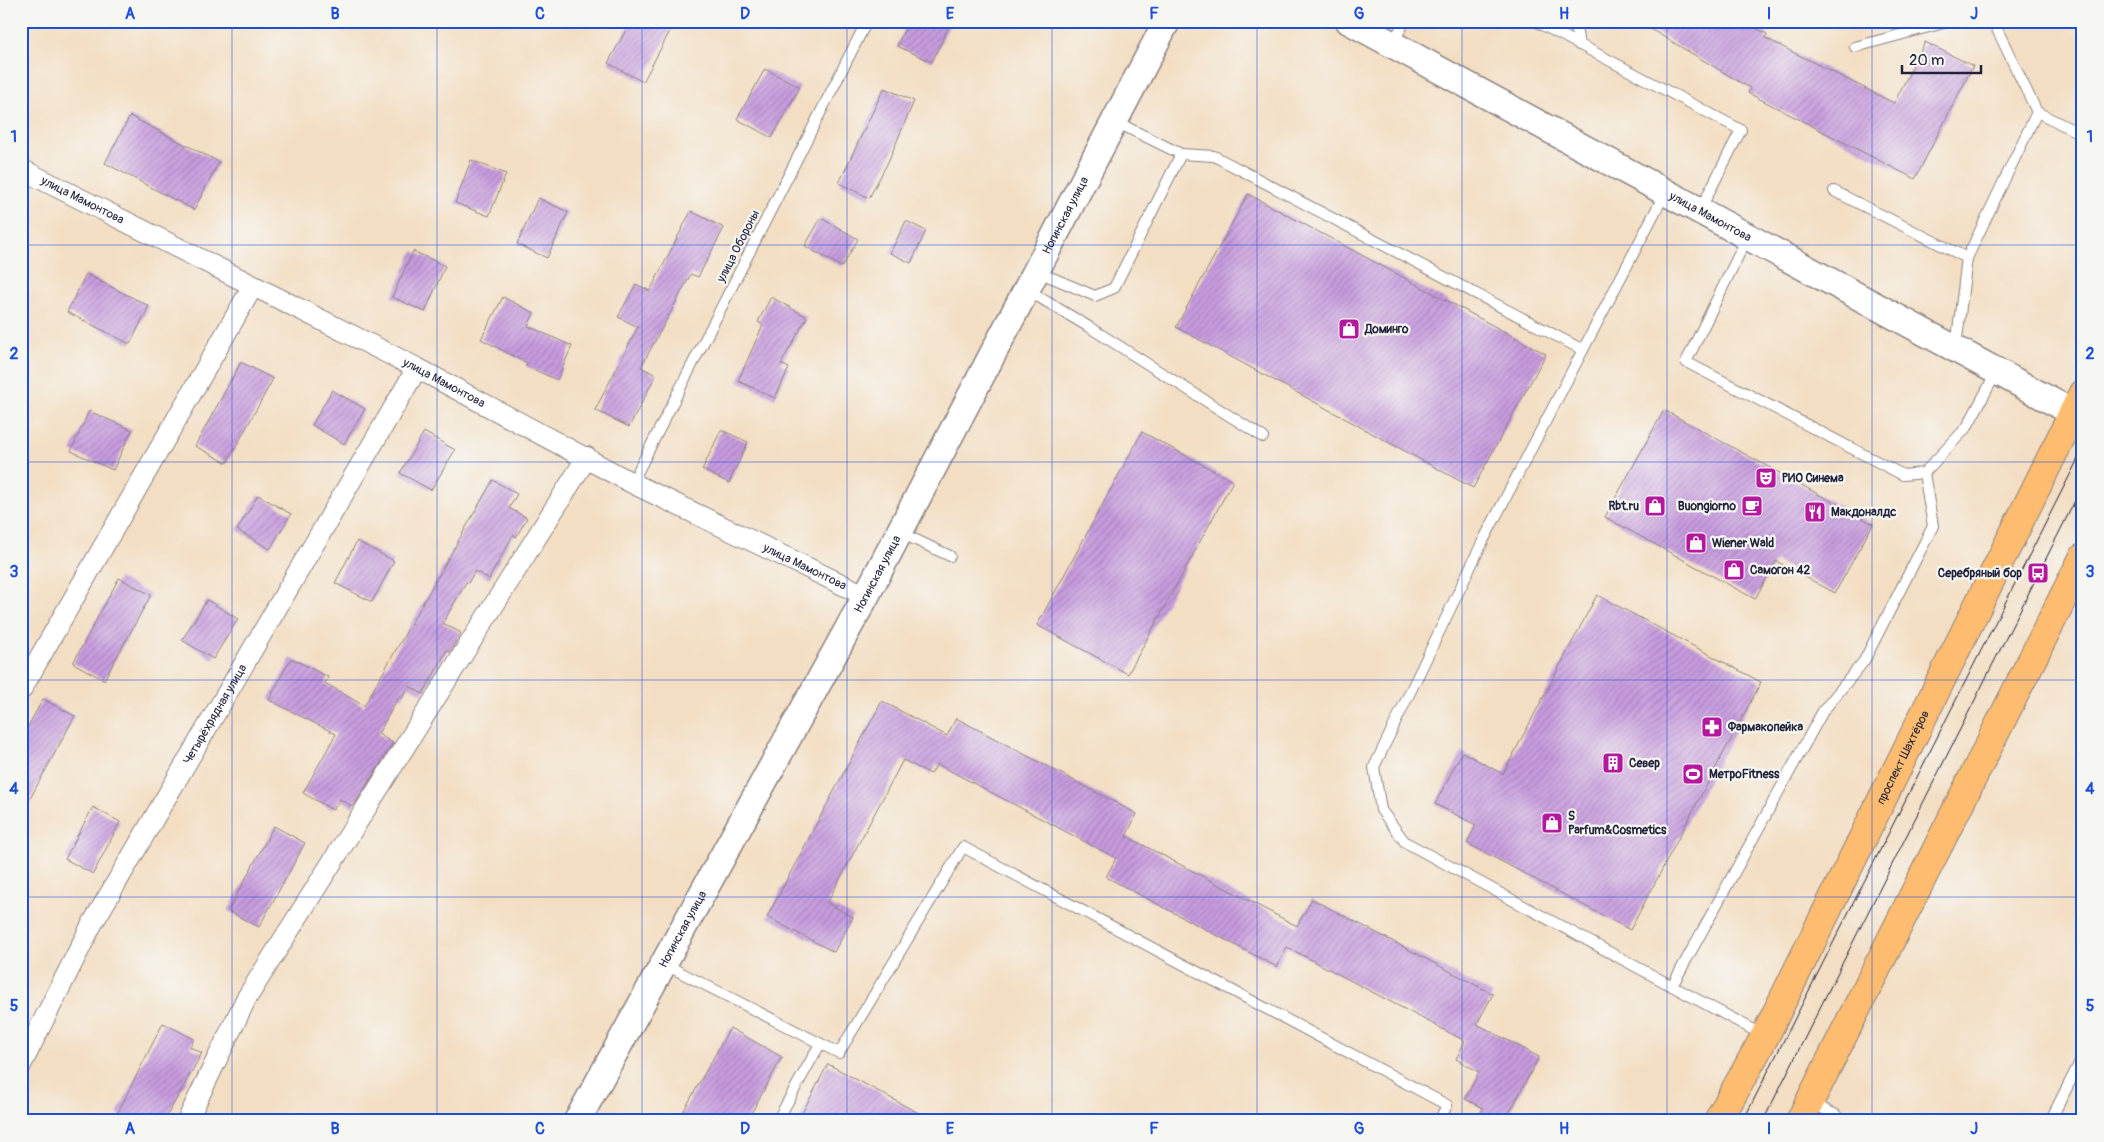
<svg xmlns="http://www.w3.org/2000/svg" width="2104" height="1142" font-family="Pangolin,sans-serif">
<style>
.building{fill:url(#building-hatch)}
.lines{fill:none;stroke-linecap:round;stroke-linejoin:round}
.service-casing{stroke:#8a807f;stroke-width:12}
.minor-casing{stroke:#8a807f;stroke-width:22}
.tertiary-casing{stroke:#8a807f;stroke-width:29}
.primary-casing{stroke:#8a807f;stroke-width:30}
.service{stroke:#fff;stroke-width:10}
.minor{stroke:#fff;stroke-width:20}
.tertiary{stroke:#fff;stroke-width:26}
.primary{stroke:#fdbc70;stroke-width:28}
.tram{stroke:#22223b;stroke-width:1}
.grid{fill:none;stroke:#1d4ed8;stroke-width:1;stroke-opacity:0.55}
.labels{text-anchor:middle;stroke-width:4.5;stroke-linejoin:round;paint-order:stroke}
.street-label{font-size:12px;fill:#22223b;stroke:#f6f6f2}
.poi-label{font-size:12px;font-weight:bold;fill:#22223b;stroke:#f6f6f2;text-anchor:start}
.neatline{fill:none;stroke:#1d4ed8;stroke-width:2}
.grid-label{font-size:16px;text-anchor:middle;font-weight:bold;fill:#1d4ed8}
</style>
<defs>
<pattern id="building-hatch" width="6" height="6" patternUnits="userSpaceOnUse" patternTransform="scale(1.25)"><rect width="6" height="6" fill="#c89cdf"/><path d="M-1 1l2-2M0 6l6-6M5 7l2-2" fill="none" stroke="#a27fb6"/></pattern>
</defs>
<rect width="100%" height="100%" fill="#f6f6f2"/>
<filter id="ink" filterUnits="userSpaceOnUse"><feTurbulence type="fractalNoise" baseFrequency=".02" numOctaves="2"/><feDisplacementMap in="SourceGraphic" scale="10" xChannelSelector="R" yChannelSelector="G"/><feConvolveMatrix kernelMatrix="1 2 1 2 8 2 1 2 1" color-interpolation-filters="sRGB"/></filter>
<filter id="wash" filterUnits="userSpaceOnUse"><feTurbulence type="fractalNoise" baseFrequency=".0096" numOctaves="4" result="noise"/><feDisplacementMap in="SourceGraphic" scale="20" xChannelSelector="R" yChannelSelector="G"/><feGaussianBlur stdDeviation="1.12" result="paint"/><feColorMatrix in="noise" values="0 0 0 0 0 0 0 0 0 0 0 0 0 0 0 0 0 1.4 0 .05"/><feComposite in="paint" operator="in"/></filter>
<g filter="url(#wash)">
<rect width="100%" height="100%" fill="#f3dec3"/>
<g id="blocks">
<g class="building">
<polygon points="631,21 652,21 670,31 643,82 608,63"/>
<polygon points="908,21 951,21 932,62 897,46"/>
<polygon points="1637,21 1743,21 1767,34 1765,38 1894,103 1925,42 1973,66 1915,179 1748,93 1750,88"/>
<polygon points="765,69 800,87 772,138 737,119"/>
<polygon points="884,88 914,101 888,162 869,198 839,183"/>
<polygon points="130,116 219,162 194,210 105,163"/>
<polygon points="471,160 506,174 489,216 455,203"/>
<polygon points="1248,194 1546,354 1473,488 1176,327"/>
<polygon points="538,198 568,212 547,258 517,244"/>
<polygon points="691,211 724,228 698,277 691,274 641,367 656,375 629,427 595,410 638,327 618,317 636,284 650,291"/>
<polygon points="821,218 858,239 842,267 805,246"/>
<polygon points="906,221 926,231 911,263 890,253"/>
<polygon points="413,251 445,266 425,312 392,297"/>
<polygon points="86,274 149,306 130,344 67,312"/>
<polygon points="503,297 534,313 528,326 572,346 557,380 526,366 527,363 481,339"/>
<polygon points="771,297 807,317 781,364 789,368 775,398 738,381 763,325 758,322"/>
<polygon points="241,362 273,379 227,463 195,446"/>
<polygon points="332,390 365,409 344,444 312,425"/>
<polygon points="1664,410 1873,524 1835,593 1776,561 1755,599 1605,517"/>
<polygon points="89,411 132,430 113,470 71,451"/>
<polygon points="721,430 748,442 729,483 702,470"/>
<polygon points="424,432 455,450 431,490 400,473"/>
<polygon points="1142,432 1233,481 1128,674 1037,625"/>
<polygon points="493,480 517,494 509,508 527,518 516,537 513,535 489,579 475,571 468,583 466,582 443,623 461,633 450,652 447,650 423,694 409,686 402,698 399,696 378,734 393,743 353,807 340,799 333,810 303,793 336,734 269,700 291,658 328,677 325,683 364,706"/>
<polygon points="258,495 291,514 270,549 237,530"/>
<polygon points="357,541 394,561 372,602 335,583"/>
<polygon points="119,578 151,595 104,680 73,663"/>
<polygon points="1597,595 1761,682 1630,930 1467,843 1476,825 1435,804 1462,752 1503,774"/>
<polygon points="207,600 238,619 213,659 182,640"/>
<polygon points="43,699 75,716 21,815 21,739"/>
<polygon points="882,701 947,736 956,718 1137,814 1126,836 1297,926 1312,899 1493,994 1477,1024 1539,1057 1505,1121 1476,1121 1483,1108 1465,1099 1479,1072 1456,1059 1465,1041 1287,947 1277,967 1106,877 1116,858 937,764 931,774 903,760 827,903 853,917 834,952 767,917"/>
<polygon points="93,807 120,822 93,874 65,859"/>
<polygon points="274,826 305,843 259,927 228,911"/>
<polygon points="163,1023 194,1039 190,1047 202,1053 164,1121 130,1121 117,1114"/>
<polygon points="730,1028 782,1057 747,1121 678,1121"/>
<polygon points="828,1064 933,1121 798,1121"/>
</g>
</g>
</g>
<g filter="url(#ink)">
<use href="#blocks" fill-opacity="0" stroke="#8a807f" stroke-width="1"/>
<g class="lines">
<g class="service-casing">
<g id="service">
<polyline points="1535,21 1741,130 1700,210"/>
<polyline points="1575,21 1579,45"/>
<polyline points="1993,21 2037,112 2083,135"/>
<polyline points="1392,44 1405,21"/>
<polyline points="1855,47 1951,21"/>
<polyline points="1116,122 1181,154 1214,156 1583,350"/>
<polyline points="1834,191 1967,258"/>
<polyline points="1665,193 1482,543 1374,767 1381,810 1405,842 1672,986"/>
<polyline points="1747,238 1686,362 1903,475 1924,473 1967,427 1996,373"/>
<polyline points="1036,271 1095,296 1114,288 1181,154"/>
<polyline points="1027,290 1089,327 1263,437"/>
<polyline points="1956,347 1967,258 2037,112"/>
<polyline points="632,483 867,21"/>
<polyline points="901,533 950,556"/>
<polyline points="664,964 839,1053 963,847 1447,1105 1439,1121"/>
<polyline points="1765,1036 1672,986 1823,711 1864,661 1933,526 1924,473"/>
<polyline points="1811,1103 1836,1115 1839,1121"/>
<polyline points="777,1121 820,1044"/>
<polyline points="2050,1121 2083,1056"/>
</g>
</g>
<g class="minor-casing">
<g id="minor">
<path id="s1" d="M21 169 417 368 632 483 866 596"/>
<polyline points="21,690 253,286"/>
<path id="s2" d="M21 1065 91 926 417 368"/>
<polyline points="187,1121 246,999 587,457"/>
</g>
</g>
<g class="tertiary-casing">
<g id="tertiary">
<path id="s3" d="M1349 21 2083 418"/>
<path id="s4" d="M577 1121 866 596 1167 21"/>
</g>
</g>
<g class="primary-casing">
<g id="primary">
<path id="s5" d="M1718 1121 1765 1036 2083 393"/>
<polyline points="1800,1121 2083,558"/>
</g>
</g>
<use href="#service" class="service"/>
<use href="#minor" class="minor"/>
<use href="#tertiary" class="tertiary"/>
<use href="#primary" class="primary"/>
<g class="tram">
<polyline points="1743,1121 2083,449"/>
<polyline points="1763,1121 2083,485"/>
</g>
</g>
</g>
<path class="grid" d="M232 21V1121M437 21V1121M642 21V1121M847 21V1121M1052 21V1121M1257 21V1121M1462 21V1121M1667 21V1121M1872 21V1121M21 245H2083M21 462H2083M21 680H2083M21 897H2083"/>
<defs>
<g id="shop-square" transform="scale(1.125)"><rect x="-9" y="-9" width="18" height="18" rx="4" fill="#b5179e" stroke="#f6f6f2"/><path d="M-5-2.5h2.3a2.7 3.5 0 0 1 5.4 0H5L5.5 6h-11ZM-1.5-2.5h3a1.5 2.3 0 0 0-3 0Z" fill="#fff"/></g>
<g id="theatre-square" transform="scale(1.125)"><rect x="-9" y="-9" width="18" height="18" rx="4" fill="#b5179e" stroke="#f6f6f2"/><path d="M-5-5.5Q0-4 5-5.5V0Q5 5 0 6Q-5 5-5 0ZM-3.3-2.5H-1v1.5H-3.3ZM1-2.5H3.3v1.5H1ZM-2.8 1Q0 5.5 2.8 1Z" fill="#fff"/></g>
<g id="cafe-square" transform="scale(1.125)"><rect x="-9" y="-9" width="18" height="18" rx="4" fill="#b5179e" stroke="#f6f6f2"/><path d="M-5.5-4.5H6V0H3Q3 3.5 0 3.5H-2.5Q-5.5 3.5-5.5 0ZM3-3.2v2h1.7v-2ZM-6 4.5H4V6H-6Z" fill="#fff"/></g>
<g id="restaurant-square" transform="scale(1.125)"><rect x="-9" y="-9" width="18" height="18" rx="4" fill="#b5179e" stroke="#f6f6f2"/><path d="M-5-6h1v4h1v-4h1v4h1v-4h1v5L-1.5 .5V6h-2V.5L-5-1ZM5-6V6H3V1.5H1.5Q1.5-4 5-6Z" fill="#fff"/></g>
<g id="bus-square" transform="scale(1.125)"><rect x="-9" y="-9" width="18" height="18" rx="4" fill="#b5179e" stroke="#f6f6f2"/><path d="M-5-6H5V4H4V6H2V4H-2V6H-4V4H-5ZM-3.5-4V0h7V-4ZM-3.5 1.2v1.5H-2V1.2ZM2 1.2v1.5H3.5V1.2Z" fill="#fff"/></g>
<g id="pharmacy-square" transform="scale(1.125)"><rect x="-9" y="-9" width="18" height="18" rx="4" fill="#b5179e" stroke="#f6f6f2"/><path d="M-2-6h4v4h4v4h-4v4h-4v-4h-4v-4h4Z" fill="#fff"/></g>
<g id="building-square" transform="scale(1.125)"><rect x="-9" y="-9" width="18" height="18" rx="4" fill="#b5179e" stroke="#f6f6f2"/><path d="M-4-6H4V6H1V3H-1V6H-4ZM-2.5-4.3h1.7v1.8h-1.7ZM.8-4.3h1.7v1.8H.8ZM-2.5-1h1.7V.8h-1.7ZM.8-1h1.7V.8H.8Z" fill="#fff"/></g>
<g id="stadium-square" transform="scale(1.125)"><rect x="-9" y="-9" width="18" height="18" rx="4" fill="#b5179e" stroke="#f6f6f2"/><path d="M0-5a6.5 5 0 1 0 0 10a6.5 5 0 1 0 0-10ZM-3.5-1.8h7v3.6h-7Z" fill="#fff"/></g>
</defs>
<g fill-rule="evenodd">
<use href="#shop-square" x="1349" y="329"/>
<use href="#theatre-square" x="1766" y="478"/>
<use href="#shop-square" x="1655" y="506"/>
<use href="#cafe-square" x="1752" y="506"/>
<use href="#restaurant-square" x="1815" y="512"/>
<use href="#shop-square" x="1696" y="543"/>
<use href="#shop-square" x="1734" y="570"/>
<use href="#bus-square" x="2038" y="573"/>
<use href="#pharmacy-square" x="1712" y="727"/>
<use href="#building-square" x="1613" y="763"/>
<use href="#stadium-square" x="1693" y="774"/>
<use href="#shop-square" x="1552" y="823"/>
</g>
<g class="labels">
<g class="street-label">
<text dy="4" stroke="none"><textPath href="#s1" startOffset="69">улица Мамонтова</textPath></text>
<text dy="4" stroke="none"><textPath href="#s4" startOffset="1029">Ногинская улица</textPath></text>
<text dy="4" stroke="none"><textPath href="#s3" startOffset="411">улица Мамонтова</textPath></text>
<text transform="translate(738 246) rotate(-63)" y="4">улица Обороны</text>
<text dy="4" stroke="none"><textPath href="#s1" startOffset="474">улица Мамонтова</textPath></text>
<text dy="4" stroke="none"><textPath href="#s1" startOffset="879">улица Мамонтова</textPath></text>
<text dy="4" stroke="none"><textPath href="#s4" startOffset="624">Ногинская улица</textPath></text>
<text dy="4" stroke="none"><textPath href="#s2" startOffset="401">Четырёхрядная улица</textPath></text>
<text dy="4" stroke="none"><textPath href="#s5" startOffset="408">проспект Шахтёров</textPath></text>
<text dy="4" stroke="none"><textPath href="#s4" startOffset="219">Ногинская улица</textPath></text>
</g>
<g class="poi-label">
<text x="1365" y="333">Доминго</text>
<text x="1782" y="482">РИО Синема</text>
<text x="1639" y="510" text-anchor="end">Rbt.ru</text>
<text x="1736" y="510" text-anchor="end">Buongiorno</text>
<text x="1831" y="516">Макдоналдс</text>
<text x="1712" y="547">Wiener Wald</text>
<text x="1750" y="574">Самогон 42</text>
<text x="2022" y="577" text-anchor="end">Серебряный бор</text>
<text x="1728" y="731">Фармакопейка</text>
<text x="1629" y="767">Север</text>
<text x="1709" y="778">МетроFitness</text>
<text x="1568" y="820">S<tspan x="1568" dy="14">Parfum&amp;Cosmetics</tspan></text>
</g>
</g>
<rect width="2104" height="1142" fill="none" stroke="#f6f6f2" stroke-width="55"/>
<path d="M1902 65v8h79v-8" fill="none" stroke="#22223b" stroke-width="2.5"/>
<text x="1909" y="65" font-size="15" fill="#22223b" stroke="#f6f6f2" stroke-width="4" paint-order="stroke">20 m</text>
<rect x="28" y="28" width="2048" height="1086" class="neatline"/>
<g class="grid-label">
<text x="130" y="19">A</text>
<text x="335" y="19">B</text>
<text x="540" y="19">C</text>
<text x="745" y="19">D</text>
<text x="950" y="19">E</text>
<text x="1154" y="19">F</text>
<text x="1359" y="19">G</text>
<text x="1564" y="19">H</text>
<text x="1769" y="19">I</text>
<text x="1974" y="19">J</text>
<text x="14" y="142">1</text>
<text x="2090" y="142">1</text>
<text x="14" y="359">2</text>
<text x="2090" y="359">2</text>
<text x="14" y="577">3</text>
<text x="2090" y="577">3</text>
<text x="14" y="794">4</text>
<text x="2090" y="794">4</text>
<text x="14" y="1011">5</text>
<text x="2090" y="1011">5</text>
<text x="130" y="1134">A</text>
<text x="335" y="1134">B</text>
<text x="540" y="1134">C</text>
<text x="745" y="1134">D</text>
<text x="950" y="1134">E</text>
<text x="1154" y="1134">F</text>
<text x="1359" y="1134">G</text>
<text x="1564" y="1134">H</text>
<text x="1769" y="1134">I</text>
<text x="1974" y="1134">J</text>
</g>
</svg>
